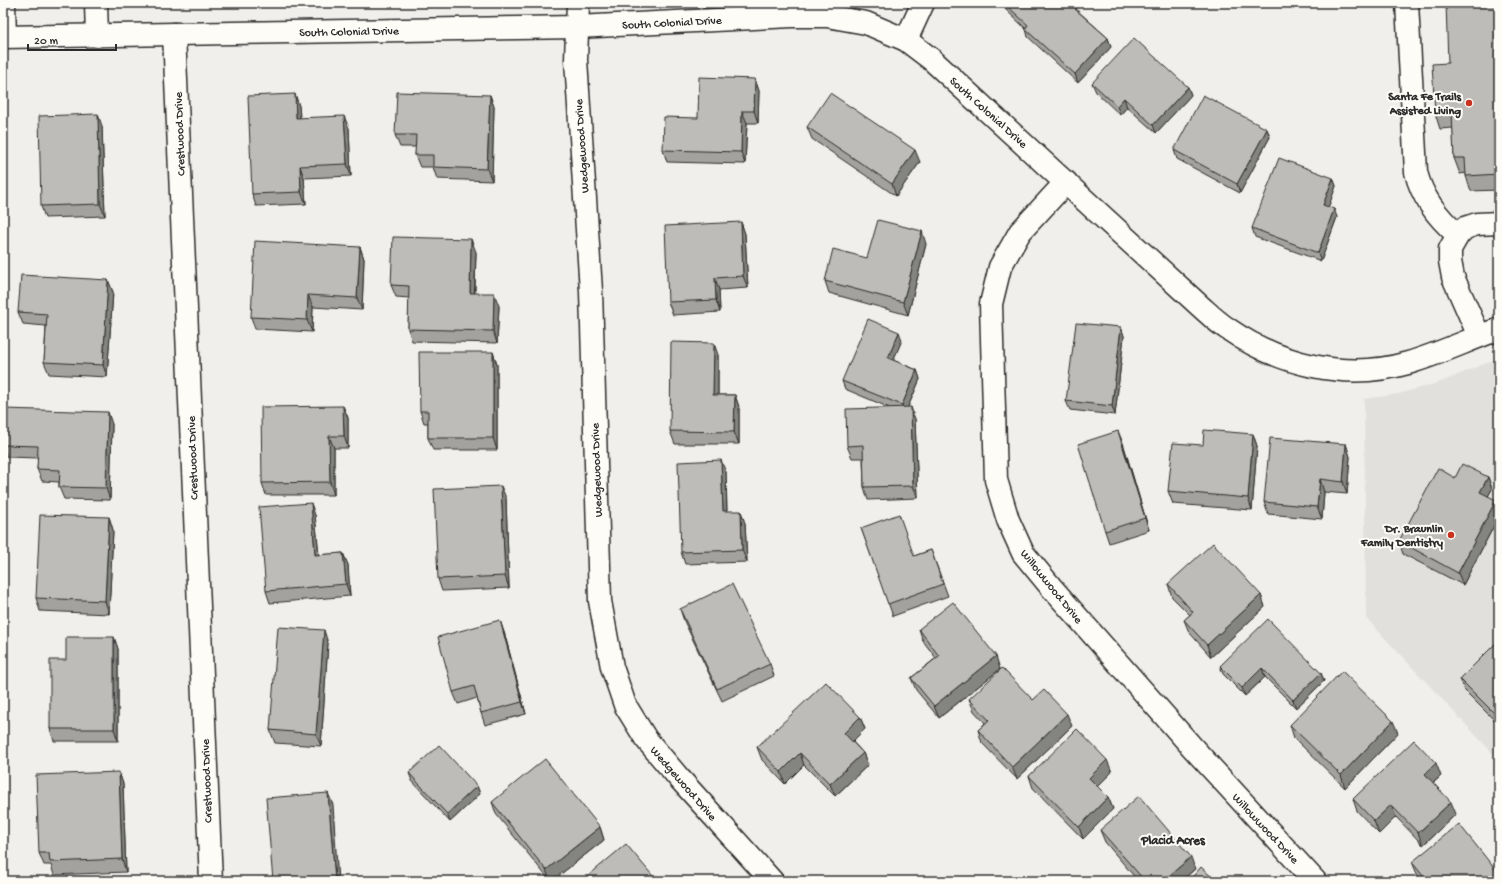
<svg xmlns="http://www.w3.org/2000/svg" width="1502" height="884" font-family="'Gochi Hand',sans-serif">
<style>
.built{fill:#e1e0dc}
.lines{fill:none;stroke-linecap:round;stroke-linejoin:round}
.minor-casing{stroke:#2b2b2b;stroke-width:25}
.minor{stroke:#fdfcf7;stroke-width:22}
.wall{fill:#a3a29e;stroke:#2b2b2b}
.shaded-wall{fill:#848481;stroke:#2b2b2b}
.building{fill:#bdbcb8;stroke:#2b2b2b}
.poi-dot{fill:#c8321e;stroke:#fdfcf7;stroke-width:1.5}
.labels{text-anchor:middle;stroke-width:4;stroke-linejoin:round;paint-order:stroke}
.street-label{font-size:12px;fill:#2b2b2b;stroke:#fdfcf7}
.poi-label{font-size:12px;font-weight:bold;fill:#2b2b2b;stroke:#fdfcf7;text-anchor:end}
.neighbourhood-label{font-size:13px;font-weight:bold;fill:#2b2b2b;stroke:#fdfcf7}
</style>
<rect width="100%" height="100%" fill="#f0efeb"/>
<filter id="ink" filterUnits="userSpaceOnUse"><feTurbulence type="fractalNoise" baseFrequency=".025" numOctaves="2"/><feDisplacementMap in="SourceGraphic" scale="8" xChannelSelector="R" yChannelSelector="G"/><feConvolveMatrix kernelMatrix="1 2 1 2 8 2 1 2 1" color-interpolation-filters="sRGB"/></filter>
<g filter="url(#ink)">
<polygon class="built" points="1499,358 1499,760 1366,618 1364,399 1398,394 1441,382"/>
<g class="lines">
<g class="minor-casing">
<g id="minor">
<polyline points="4,3 5,37"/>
<polyline points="96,3 97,36"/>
<polyline points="578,3 576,60 591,291 600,601 612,667 625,705 646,739 679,778 772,881"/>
<path d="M1407 3 1416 172C1422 198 1438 218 1458 235"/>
<polyline points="174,34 211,881"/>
<path d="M3 37 577 27 792 16H827L866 23 906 40 931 59 1200 306C1209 314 1218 323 1228 329 1280 365 1346 381 1408 363 1439 354 1468 340 1499 329"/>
<polyline points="906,40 923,3"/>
<polyline points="1066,182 1020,232 1000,267 991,304 996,480 1008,520 1023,553 1051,587 1193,748 1315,881"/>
<polyline points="1479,336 1453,277 1450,261 1450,249 1458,235 1465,228 1477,224 1499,223"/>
</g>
</g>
<use href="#minor" class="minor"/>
</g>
<g class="wall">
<polygon points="1002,3 1072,3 1079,12 1108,38 1111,47 1078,83 1028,37 1026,29 1005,9"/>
<polygon points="1499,3 1499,190 1471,191 1466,176 1466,173 1460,174 1454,158 1453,128 1440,129 1435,113 1448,63"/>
<polygon points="755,79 759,91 758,123 747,123 745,164 667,162 663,150 698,118"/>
<polygon points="1092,83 1188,87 1191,95 1156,133 1127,107 1120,115 1096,92"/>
<polygon points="295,94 299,106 300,118 349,128 351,176 304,178 306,204 256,206 252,194"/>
<polygon points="490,95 494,107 492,181 437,179 433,167 420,167 415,155 416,147 400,147 395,135"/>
<polygon points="102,126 105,216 45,218 41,206"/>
<polygon points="807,127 920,162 896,196 812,139"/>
<polygon points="1267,129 1270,137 1240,193 1177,159 1174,150"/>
<polygon points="1333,178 1336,186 1328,207 1337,217 1321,261 1255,237 1252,228"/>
<polygon points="741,222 745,234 748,288 719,290 720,312 673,315 668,302"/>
<polygon points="926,244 908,315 829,293 825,281 867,258"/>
<polygon points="360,247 364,259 362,310 313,307 312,332 255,329 251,317"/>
<polygon points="476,252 475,293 499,306 497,343 412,341 408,329 409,298 396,297 391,285"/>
<polygon points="108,280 113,292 107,377 49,374 44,362 46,326 23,324 18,312"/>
<polygon points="1121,327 1124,336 1115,415 1070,410 1066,401"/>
<polygon points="902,340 893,360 917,370 920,379 908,407 915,419 918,498 868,500 864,487 863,458 852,458 847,446 890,408 845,389 842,381"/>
<polygon points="493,352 497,365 497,450 433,450 428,438 428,423 424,423 420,411"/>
<polygon points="718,355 718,395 735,395 739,407 739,444 675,444 670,431"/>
<polygon points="343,406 348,418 348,448 334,448 334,495 266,495 262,483"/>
<polygon points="3,422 112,424 110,500 64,499 59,487 59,482 42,481 37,469 38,458 7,457 3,447"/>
<polygon points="1253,434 1257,446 1252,510 1173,504 1168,491"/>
<polygon points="1123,443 1149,530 1109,543 1105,531"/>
<polygon points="1346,444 1350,457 1347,494 1324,492 1322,519 1268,514 1264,502"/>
<polygon points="726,472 727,511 745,523 747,562 685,564 681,552"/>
<polygon points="1488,477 1492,489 1488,496 1499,508 1499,516 1463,585 1403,554 1399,541 1455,478"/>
<polygon points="506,498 509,588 442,591 438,579"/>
<polygon points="315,515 319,555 343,553 348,565 350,596 270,603 266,591"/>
<polygon points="109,517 113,530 109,614 40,611 36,598"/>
<polygon points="861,528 914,556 931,550 948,596 893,616"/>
<polygon points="1168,584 1261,595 1265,607 1211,657 1189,632 1184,620 1190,615 1172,597"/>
<polygon points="680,609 770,664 774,676 722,701 684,621"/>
<polygon points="919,629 1000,669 939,718 916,690 911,678 936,658 923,641"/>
<polygon points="504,632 526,714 485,725 481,713 477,698 458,704 453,692"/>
<polygon points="114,637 118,649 118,741 54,741 50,729 66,660"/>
<polygon points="1499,640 1499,725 1465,691 1460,679"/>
<polygon points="328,643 321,746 275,743 270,730"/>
<polygon points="1220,666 1321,673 1324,681 1296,708 1265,677 1245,696 1223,674"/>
<polygon points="969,699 1033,700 1072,726 1017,779 982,743 978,730 985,723 974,711"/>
<polygon points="860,717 865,729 852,741 863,753 868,765 835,796 804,765 785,784 762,760 757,747"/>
<polygon points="1290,725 1398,733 1345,788 1294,738"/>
<polygon points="119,772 123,784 126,872 54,875 51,865 44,865 39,853"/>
<polygon points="1112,772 1097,786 1108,797 1113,809 1083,839 1033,788 1029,776"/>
<polygon points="409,773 477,786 480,794 450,822 412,781"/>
<polygon points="1441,776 1433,783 1456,814 1423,845 1396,817 1379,834 1357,811 1353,799"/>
<polygon points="492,802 600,827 604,840 552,881 550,881 496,814"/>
<polygon points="1100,830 1195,869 1181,881 1138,881 1105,842"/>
<polygon points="1412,862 1499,881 1422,881 1417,874"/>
</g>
<g class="shaded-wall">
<polygon points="1108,38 1111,47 1078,83 1075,74"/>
<polygon points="755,79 759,91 758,123 754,111"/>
<polygon points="1188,87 1191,95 1156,133 1153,125"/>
<polygon points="295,94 299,106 301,130 296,118"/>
<polygon points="490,95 494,107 492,181 487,169"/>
<polygon points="1124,98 1127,107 1120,115 1117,106"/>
<polygon points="742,111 747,123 745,164 741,152"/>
<polygon points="98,114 102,126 105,216 100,204"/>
<polygon points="344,116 349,128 351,176 347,164"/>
<polygon points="1267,129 1270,137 1240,193 1237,184"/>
<polygon points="915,150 920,162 896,196 892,184"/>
<polygon points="300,166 304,178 306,204 301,192"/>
<polygon points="1333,178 1336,186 1326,214 1323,205"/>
<polygon points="1334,209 1337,217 1321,261 1318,253"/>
<polygon points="741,222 745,234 748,288 743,276"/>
<polygon points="922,231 926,244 908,315 903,302"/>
<polygon points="471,239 476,252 474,305 470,293"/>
<polygon points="360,247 364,259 362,310 357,298"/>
<polygon points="715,278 719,290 720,312 716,300"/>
<polygon points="108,280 113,292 107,377 103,365"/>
<polygon points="494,293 499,306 497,343 493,331"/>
<polygon points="308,295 313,307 312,332 307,320"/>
<polygon points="1121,327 1124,336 1115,415 1112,406"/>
<polygon points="899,332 902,340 891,366 888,358"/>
<polygon points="714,343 718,355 718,407 713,395"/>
<polygon points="493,352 497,365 497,450 493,438"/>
<polygon points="917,370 920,379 905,414 902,405"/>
<polygon points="735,395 739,407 739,444 734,432"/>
<polygon points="343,406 348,418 348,448 344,436"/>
<polygon points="911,407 915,419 918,498 913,486"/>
<polygon points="108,412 112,424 110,500 106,488"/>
<polygon points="1118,431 1123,443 1149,530 1145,518"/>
<polygon points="1253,434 1257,446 1252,510 1248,498"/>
<polygon points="329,436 334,448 334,495 330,482"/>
<polygon points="1346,444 1350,457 1347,494 1343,482"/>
<polygon points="721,460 726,472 727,523 723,511"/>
<polygon points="1488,477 1492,489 1484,504 1480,492"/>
<polygon points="1320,479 1324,492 1322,519 1317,507"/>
<polygon points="501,486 506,498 509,588 505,576"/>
<polygon points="1496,500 1499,508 1499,516 1463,585 1458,573"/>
<polygon points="311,503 315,515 320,567 315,555"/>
<polygon points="741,511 745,523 747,562 742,550"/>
<polygon points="109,517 113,530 109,614 105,601"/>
<polygon points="343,553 348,565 350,596 346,584"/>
<polygon points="1261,595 1265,607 1211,657 1207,645"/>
<polygon points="500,620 504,632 526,714 522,702"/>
<polygon points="324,630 328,643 321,746 316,734"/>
<polygon points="114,637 118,649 118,741 114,729"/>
<polygon points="996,656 1000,669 939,718 934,706"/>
<polygon points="1262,668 1265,677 1245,696 1242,688"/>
<polygon points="1321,673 1324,681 1296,708 1293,700"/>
<polygon points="1067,714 1072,726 1017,779 1012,767"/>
<polygon points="860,717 865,729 849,745 844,733"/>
<polygon points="1393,721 1398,733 1345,788 1341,775"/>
<polygon points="800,753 804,765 785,784 781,772"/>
<polygon points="863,753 868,765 835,796 830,784"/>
<polygon points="1107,760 1112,772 1094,790 1089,778"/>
<polygon points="1436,763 1441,776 1429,786 1425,774"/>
<polygon points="119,772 123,784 126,872 122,859"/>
<polygon points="477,786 480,794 450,822 447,814"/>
<polygon points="328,793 333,805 338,881 335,881"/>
<polygon points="1108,797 1113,809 1083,839 1079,827"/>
<polygon points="1451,802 1456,814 1423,845 1418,833"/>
<polygon points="1391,805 1396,817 1379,834 1374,821"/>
<polygon points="600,827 604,840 552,881 550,881 546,870"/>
<polygon points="1191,857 1195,869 1181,881 1163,881"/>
</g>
<g class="building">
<polygon points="1004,3 1072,3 1077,7 1075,9 1108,38 1075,74 1025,29 1028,25"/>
<polygon points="1446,3 1499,3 1499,174 1466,176 1465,158 1454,158 1452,112 1435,113 1432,64 1448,63"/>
<polygon points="1134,38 1188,87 1153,125 1124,98 1117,106 1092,83"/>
<polygon points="699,77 755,79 754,111 742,111 741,152 663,150 664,117 698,118"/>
<polygon points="397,92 490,95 487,169 433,167 433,155 415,155 416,135 395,135"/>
<polygon points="830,93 915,150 892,184 807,127"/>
<polygon points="295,94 296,118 344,116 347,164 300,166 301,192 252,194 248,96"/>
<polygon points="1203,95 1267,129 1237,184 1174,150"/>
<polygon points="98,114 100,204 41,206 39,116"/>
<polygon points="1279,158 1333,178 1323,205 1334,209 1318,253 1252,228"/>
<polygon points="878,220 922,231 903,302 825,281 833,249 867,258"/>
<polygon points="741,222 743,276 715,278 716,300 668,302 665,226"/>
<polygon points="393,237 471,239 470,293 494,293 493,331 408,329 409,286 391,285"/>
<polygon points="255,241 360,247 357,298 308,295 307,320 251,317"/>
<polygon points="21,275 108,280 103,365 44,362 47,314 18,312"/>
<polygon points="868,319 899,332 888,358 917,370 902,405 842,381"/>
<polygon points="1076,323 1121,327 1112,406 1066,401"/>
<polygon points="671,342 714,343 713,395 735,395 734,432 670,431"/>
<polygon points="419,352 493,352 493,438 428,438 428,411 420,411"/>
<polygon points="343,406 344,436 329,436 330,482 262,483 261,407"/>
<polygon points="911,407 913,486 864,487 863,445 847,446 846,409"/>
<polygon points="4,409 108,412 106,488 59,487 60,470 37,469 38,446 3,445"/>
<polygon points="1204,430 1253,434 1248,498 1168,491 1173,443 1203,445"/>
<polygon points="1118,431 1145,518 1105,531 1078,444"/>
<polygon points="1270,438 1346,444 1343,482 1320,479 1317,507 1264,502"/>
<polygon points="721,460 723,511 741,511 742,550 681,552 678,462"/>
<polygon points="1462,464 1488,477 1480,492 1496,500 1458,573 1399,541 1438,468 1455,478"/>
<polygon points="501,486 505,576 438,579 434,489"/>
<polygon points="311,503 315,555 343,553 346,584 266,591 259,507"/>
<polygon points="899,514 914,556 931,550 943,584 888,604 861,528"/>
<polygon points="40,515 109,517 105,601 36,598"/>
<polygon points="1213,543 1261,595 1207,645 1184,620 1193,612 1168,584"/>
<polygon points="732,584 770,664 717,689 680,609"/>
<polygon points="953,602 996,656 934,706 911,678 939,656 919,629"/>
<polygon points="1268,619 1321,673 1293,700 1262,668 1242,688 1220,666"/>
<polygon points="500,620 522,702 481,713 474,686 453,692 438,637"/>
<polygon points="278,627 324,630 316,734 270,730"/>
<polygon points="66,637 114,637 114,729 50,729 50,660 66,660"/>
<polygon points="1499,640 1499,718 1460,679"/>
<polygon points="1002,668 1033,700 1044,690 1067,714 1012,767 978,730 989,720 969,699"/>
<polygon points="1342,671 1393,721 1341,775 1290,725"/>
<polygon points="826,682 860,717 844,733 863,753 830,784 800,753 781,772 757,747"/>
<polygon points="1077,729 1107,760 1089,778 1108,797 1079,827 1029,776"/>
<polygon points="1414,740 1436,763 1425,774 1451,802 1418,833 1391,805 1374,821 1353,799"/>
<polygon points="439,745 477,786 447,814 409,773"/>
<polygon points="545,759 600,827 546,870 492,802"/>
<polygon points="119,772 122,859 50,862 49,853 39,853 36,775"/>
<polygon points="328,793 335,881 273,881 266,798"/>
<polygon points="1139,796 1191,857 1163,881 1145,881 1100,830"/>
<polygon points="1459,824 1499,874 1499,881 1445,881 1443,878 1439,881 1427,881 1412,862"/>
<polygon points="626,844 657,881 582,881"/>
<polygon points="1201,867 1216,881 1189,881"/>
</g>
</g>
<g class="poi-dot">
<circle cx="1469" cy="103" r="4"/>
<circle cx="1451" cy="535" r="4"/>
</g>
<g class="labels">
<g class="street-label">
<text transform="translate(672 22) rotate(-3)" y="4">South Colonial Drive</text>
<text transform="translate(349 31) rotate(-1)" y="4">South Colonial Drive</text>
<text transform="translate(989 112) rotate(42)" y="4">South Colonial Drive</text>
<text transform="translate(179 134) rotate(-92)" y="4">Crestwood Drive</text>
<text transform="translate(581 146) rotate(-94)" y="4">Wedgewood Drive</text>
<text transform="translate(192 458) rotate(-92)" y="4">Crestwood Drive</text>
<text transform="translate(596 470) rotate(-92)" y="4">Wedgewood Drive</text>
<text transform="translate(1052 586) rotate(51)" y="4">Willowwood Drive</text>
<text transform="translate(206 781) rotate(-92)" y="4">Crestwood Drive</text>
<text transform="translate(684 783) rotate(49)" y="4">Wedgewood Drive</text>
<text transform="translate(1266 828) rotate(47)" y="4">Willowwood Drive</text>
</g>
<g class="poi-label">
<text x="1461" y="100">Santa Fe Trails<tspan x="1461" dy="14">Assisted Living</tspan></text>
<text x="1443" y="532">Dr. Braunlin<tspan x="1443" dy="14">Family Dentistry</tspan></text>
</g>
<g class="neighbourhood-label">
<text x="1173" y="844">Placid Acres</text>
</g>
</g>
<rect width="1502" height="884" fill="none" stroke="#fdfcf7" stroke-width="16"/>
<rect x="8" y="8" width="1486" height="868" fill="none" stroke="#2b2b2b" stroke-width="1.5" filter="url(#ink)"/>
<path d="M28 44v6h88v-6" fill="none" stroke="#2b2b2b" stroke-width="2"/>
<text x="34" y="44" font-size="12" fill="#2b2b2b" stroke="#fdfcf7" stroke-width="3" paint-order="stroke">20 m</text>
</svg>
